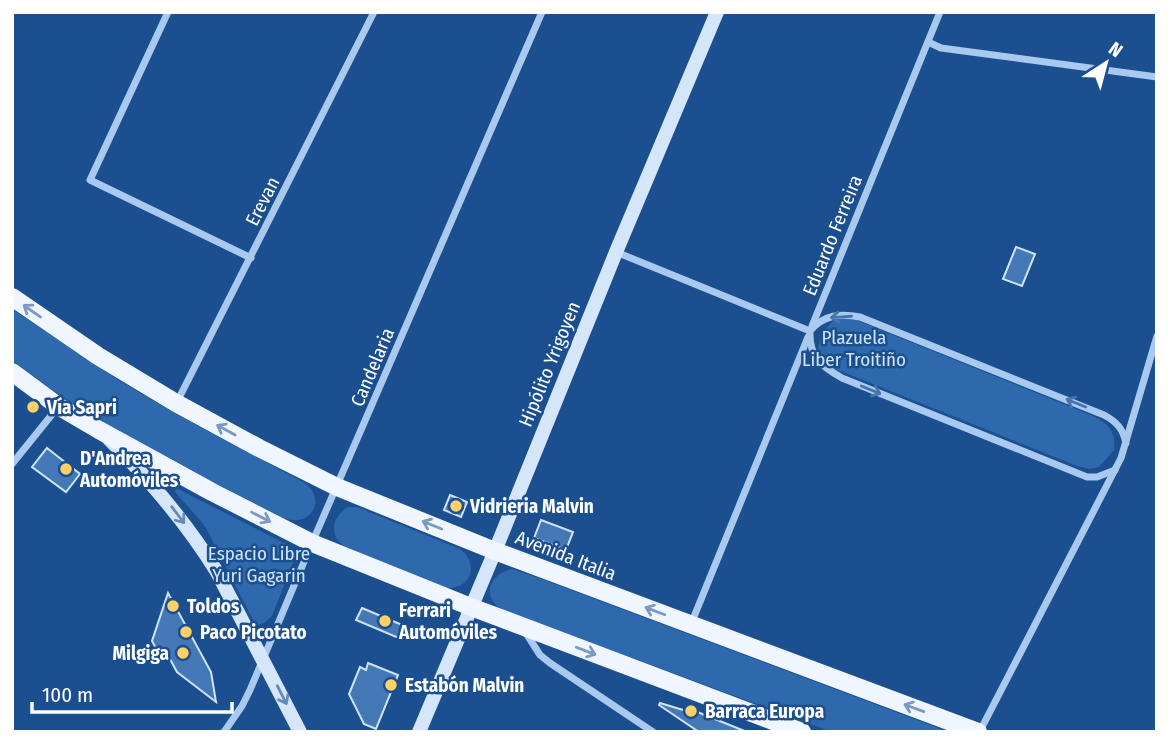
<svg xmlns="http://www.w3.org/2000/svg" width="1169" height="744" font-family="'Fira Sans Condensed',sans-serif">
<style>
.green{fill:#2e69ad}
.building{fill:#4478b7;stroke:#cfe3fa;stroke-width:2}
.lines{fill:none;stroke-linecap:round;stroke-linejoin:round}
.street{stroke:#a9c9ee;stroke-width:7}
.secondary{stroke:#d6e6fa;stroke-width:14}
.primary{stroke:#f0f6ff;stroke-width:18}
.oneway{stroke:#7b9ac1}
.oneway2{stroke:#4674ac}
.oneway3{stroke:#668bba}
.poi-dot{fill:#ffd166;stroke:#1b4f8f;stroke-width:2.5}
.labels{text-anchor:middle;stroke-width:5;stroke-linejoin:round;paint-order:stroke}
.street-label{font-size:19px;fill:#fff;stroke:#1b4f8f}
.park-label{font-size:19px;fill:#cfe3fa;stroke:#1b4f8f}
.poi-label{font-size:19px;font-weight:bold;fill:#fff;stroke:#1b4f8f;text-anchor:start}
</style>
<rect width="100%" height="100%" fill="#1b4f8f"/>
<g class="green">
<path d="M12 309 120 381 176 414 305 483C328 501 309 528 284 518 191 471 94 425 12 360Z"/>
<path d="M845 317 856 320 1093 416C1109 424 1116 432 1114 450L1099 467 1089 469 1077 466 828 366 819 357 818 347 822 333 833 321Z"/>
<polygon points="176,488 284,543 293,550 294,560 272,616 264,623 258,625 254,622 206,528 199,519 175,492"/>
<path d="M348 507H357L460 549C480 564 471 590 445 588L344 546C328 534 332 517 348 507Z"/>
<path d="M512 569 547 581 949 732H832L505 611C503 610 496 605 495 604 482 589 495 572 512 569Z"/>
</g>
<g class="building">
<polygon points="1016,247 1035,254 1022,286 1003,279"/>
<polygon points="47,448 80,474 66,492 32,467"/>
<polygon points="450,495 467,502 461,517 444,510"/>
<polygon points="541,520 573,532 566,550 534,538"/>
<polygon points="168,593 211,672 216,702 177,672 164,648 158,652 152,641"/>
<polygon points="362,608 407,627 401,639 356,620"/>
<polygon points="368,663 398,675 376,729 364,724 349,694 360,667 366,670"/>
<polygon points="660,703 693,713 695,711 747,732 699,732 659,705"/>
</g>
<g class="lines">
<g class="street">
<polyline points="168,12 90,180 251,258"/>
<polyline points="928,42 941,48 1157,77"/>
<polyline points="616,252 810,331"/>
<polyline points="812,326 940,12"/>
<polyline points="177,402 374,12"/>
<polyline points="12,464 58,407"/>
<path d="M1115 470 1097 477H1087L842 378C821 366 809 357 810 331 823 315 840 313 860 317L1104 415C1117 422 1123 429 1126 443"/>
<polyline points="691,624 808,337"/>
<polyline points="526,633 540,655 550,663 653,732"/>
<polyline points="980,731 1121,458 1157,336"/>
<polyline points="224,732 242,706 250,690 312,543 542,12"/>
</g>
<g class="secondary">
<path d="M109 439C151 481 186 522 217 572L300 732"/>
<polyline points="419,732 495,551 616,252 717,12"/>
</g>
<g class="primary">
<polyline points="12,297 98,356 176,403 259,448 337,487 495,551 978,732"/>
<polyline points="12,372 58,406 99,430 212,492 312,543 471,607 802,732"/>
</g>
</g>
<defs><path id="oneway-shaft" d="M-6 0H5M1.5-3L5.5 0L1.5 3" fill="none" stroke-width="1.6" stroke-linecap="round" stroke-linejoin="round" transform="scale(1.75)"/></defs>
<g class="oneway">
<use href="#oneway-shaft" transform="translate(32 311) rotate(-145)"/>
<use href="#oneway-shaft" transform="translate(226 430) rotate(-151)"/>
<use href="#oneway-shaft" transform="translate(261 517) rotate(27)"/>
<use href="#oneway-shaft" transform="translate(432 525) rotate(-158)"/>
<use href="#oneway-shaft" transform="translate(655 611) rotate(-159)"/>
<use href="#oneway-shaft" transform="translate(586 651) rotate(21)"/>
<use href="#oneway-shaft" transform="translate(914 708) rotate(-160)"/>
</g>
<g class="oneway2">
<use href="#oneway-shaft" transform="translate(841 317) rotate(176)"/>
<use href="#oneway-shaft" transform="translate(871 390) rotate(22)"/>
<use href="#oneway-shaft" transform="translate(1076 403) rotate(-158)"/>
</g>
<g class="oneway3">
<use href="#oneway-shaft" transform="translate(178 515) rotate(53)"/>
<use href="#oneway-shaft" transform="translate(282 695) rotate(63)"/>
</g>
<g class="poi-dot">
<circle cx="33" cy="407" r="7"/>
<circle cx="66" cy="469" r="7"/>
<circle cx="456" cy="506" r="7"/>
<circle cx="173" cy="606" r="7"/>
<circle cx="385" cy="621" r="7"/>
<circle cx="186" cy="632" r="7"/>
<circle cx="183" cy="653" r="7"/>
<circle cx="391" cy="685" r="7"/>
<circle cx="691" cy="711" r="7"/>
</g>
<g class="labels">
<g class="street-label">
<text transform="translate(262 201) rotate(-63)" y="7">Erevan</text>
<text transform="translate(832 235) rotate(-68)" y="7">Eduardo Ferreira</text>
<text transform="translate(549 364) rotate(-68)" y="7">Hipólito Yrigoyen</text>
<text transform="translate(372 367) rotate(-67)" y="7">Candelaria</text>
<text transform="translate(566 555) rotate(21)" y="7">Avenida Italia</text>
</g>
<g class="park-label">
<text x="854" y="344">Plazuela<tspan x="854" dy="22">Liber Troitiño</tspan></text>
<text x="259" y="560">Espacio Libre<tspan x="259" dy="22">Yuri Gagarin</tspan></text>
</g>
<g class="poi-label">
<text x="47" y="414">Vía Sapri</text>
<text x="80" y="465">D'Andrea<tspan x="80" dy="22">Automóviles</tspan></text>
<text x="470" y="513">Vidrieria Malvin</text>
<text x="187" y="613">Toldos</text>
<text x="399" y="617">Ferrari<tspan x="399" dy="22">Automóviles</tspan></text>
<text x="200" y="639">Paco Picotato</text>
<text x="169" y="660" text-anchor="end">Milgiga</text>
<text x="405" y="692">Estabón Malvin</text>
<text x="705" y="718">Barraca Europa</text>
</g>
</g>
<rect width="1169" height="744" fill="none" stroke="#ffffff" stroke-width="28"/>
<g transform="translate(1106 63) rotate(36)" stroke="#1b4f8f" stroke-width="5" paint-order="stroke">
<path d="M0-5L12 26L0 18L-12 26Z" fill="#ffffff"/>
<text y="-10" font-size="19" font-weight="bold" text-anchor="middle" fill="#ffffff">N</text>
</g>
<path d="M32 702v10h200v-10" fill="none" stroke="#ffffff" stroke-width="3.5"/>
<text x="42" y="702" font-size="21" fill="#ffffff" stroke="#1b4f8f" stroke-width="5" paint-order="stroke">100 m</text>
</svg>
